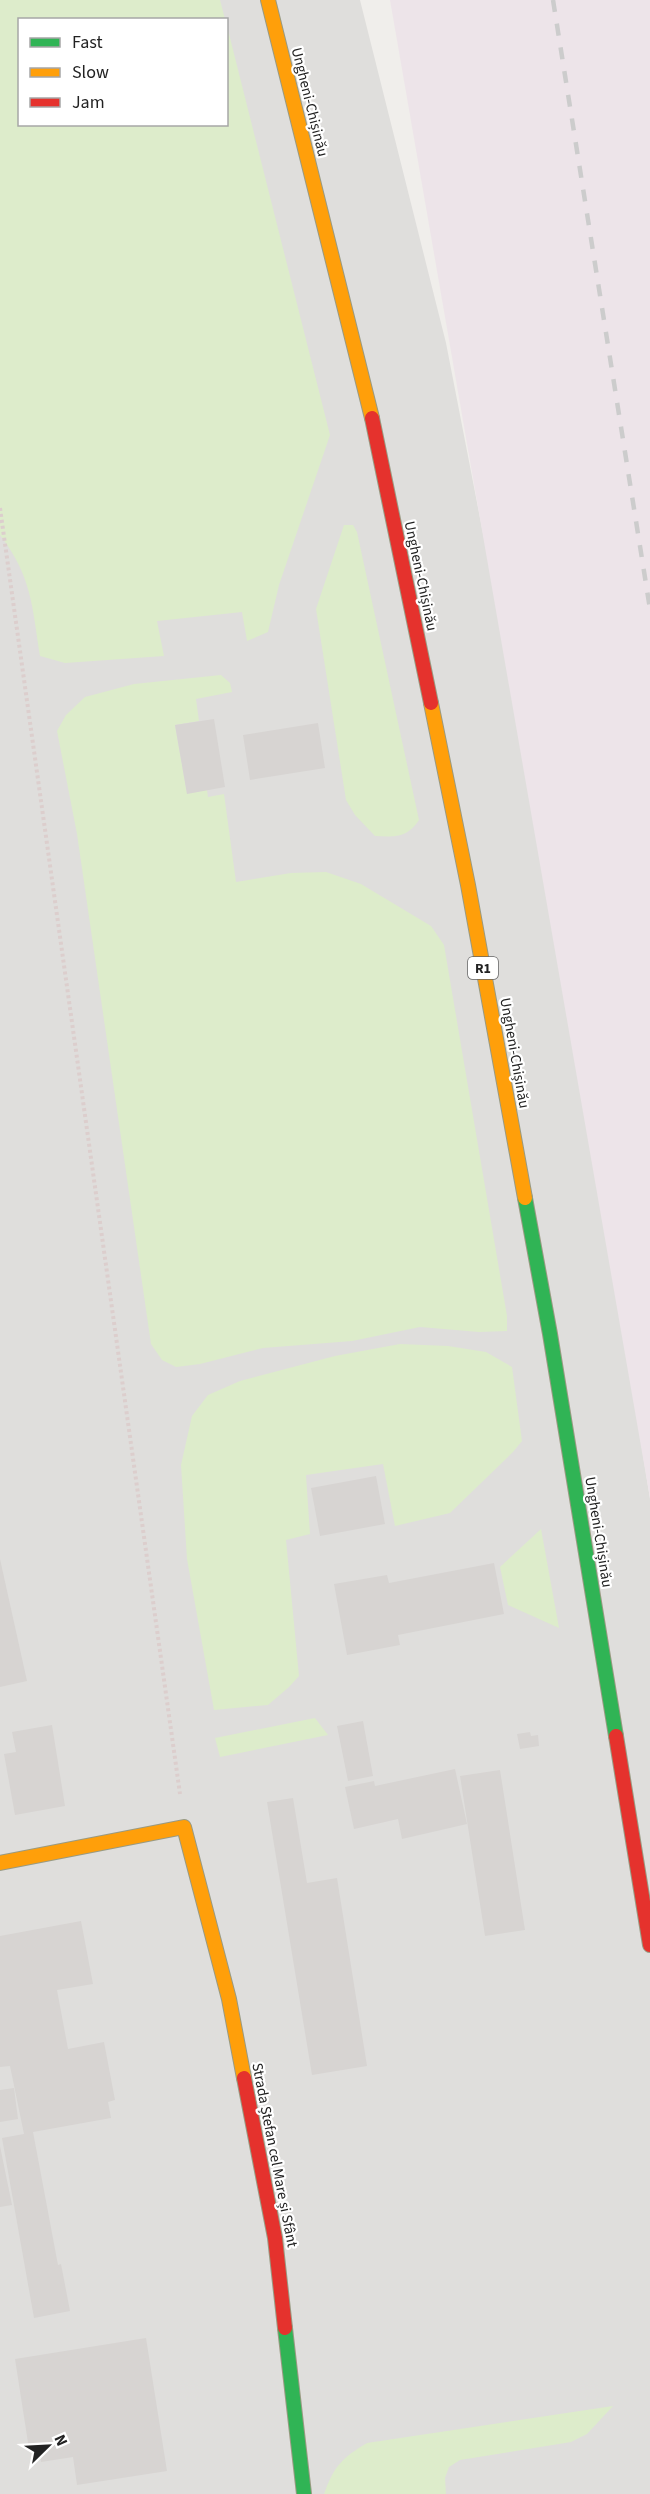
<svg xmlns="http://www.w3.org/2000/svg" width="650" height="2494" font-family="'Source Sans 3',sans-serif">
<style>
.residential{fill:#dfdedc;fill-rule:evenodd}
.industrial{fill:#ede4e9}
.grass{fill:#ddeccb}
.building{fill:#d7d4d2}
.lines{fill:none;stroke-linecap:round;stroke-linejoin:round}
.fast-casing{stroke:#999a82;stroke-width:16}
.slow-casing{stroke:#999a82;stroke-width:16}
.jam-casing{stroke:#999a82;stroke-width:16}
.path{stroke:#dccecd;stroke-width:4;stroke-dasharray:3 3;stroke-linecap:butt}
.fast{stroke:#30b455;stroke-width:14}
.slow{stroke:#ff9f0a;stroke-width:14}
.jam{stroke:#e5322d;stroke-width:14}
.rail{stroke:#ccc;stroke-width:4.5;stroke-dasharray:12 12;stroke-linecap:butt}
.labels{text-anchor:middle;stroke-width:4.5;stroke-linejoin:round;paint-order:stroke}
.shield{fill:#fff;stroke:#646464;stroke-width:1.5}
.shield-label{font-size:14px;font-weight:bold;fill:#222}
.street-label{font-size:15px;fill:#222;stroke:#fff}
</style>
<rect width="100%" height="100%" fill="#f0eeeb"/>
<path class="residential" d="M0 0H360L446 343 557 914 650 1499V2494H0ZM20 20H226V124H20Z"/>
<polygon class="industrial" points="390,0 650,0 650,1498"/>
<g class="grass">
<path d="M0 0H220L225 19 20 20V124H226L227 26 330 435 279 585 268 632 247 641 242 612 157 621 164 656 65 663 40 656C32 606 32 577 0 535Z"/>
<path d="M344 525H353L357 532 419 820C407 838 395 837 375 836L355 815 346 800 316 609Z"/>
<polygon points="221,675 230,683 232,692 196,699 199,721 175,725 187,793 207,790 208,797 224,794 236,882 291,873 326,872 361,884 431,926 444,945 507,1316 507,1331 479,1332 420,1327 352,1341 263,1348 200,1364 176,1367 162,1360 151,1344 77,834 57,731 66,715 85,697 134,684"/>
<polygon points="400,1344 448,1346 486,1352 512,1367 522,1441 513,1452 450,1513 395,1526 383,1464 306,1475 310,1534 286,1540 299,1676 289,1687 268,1705 214,1710 187,1559 181,1465 192,1416 208,1395 240,1381 335,1356"/>
<polygon points="541,1529 559,1628 508,1605 500,1567"/>
<polygon points="315,1718 328,1735 220,1757 215,1738"/>
<path d="M613 2406 587 2434 571 2442 460 2460 449 2467 445 2478 446 2494H324C334 2466 342 2458 367 2443Z"/>
</g>
<g class="building">
<polygon points="214,719 225,787 187,794 175,725"/>
<polygon points="318,723 325,768 250,780 243,735"/>
<polygon points="376,1476 385,1524 320,1536 311,1488"/>
<polygon points="0,1559 27,1681 0,1687"/>
<polygon points="494,1563 504,1614 398,1635 400,1645 347,1655 334,1584 387,1575 389,1583"/>
<polygon points="363,1721 373,1776 348,1781 337,1726"/>
<polygon points="52,1725 65,1806 15,1815 4,1754 16,1752 12,1732"/>
<polygon points="530,1732 531,1736 538,1735 539,1746 520,1749 517,1734"/>
<polygon points="455,1769 467,1824 402,1839 398,1819 354,1829 345,1787 374,1781 375,1786"/>
<polygon points="500,1770 525,1930 485,1936 460,1776"/>
<polygon points="293,1798 307,1883 337,1878 367,2066 312,2075 267,1802"/>
<polygon points="81,1921 93,1984 57,1990 68,2049 104,2042 115,2100 108,2102 111,2118 33,2132 58,2265 61,2264 70,2311 34,2318 2,2138 24,2134 10,2066 0,2067 0,1936"/>
<polygon points="14,2088 18,2119 0,2122 0,2090"/>
<polygon points="0,2146 12,2205 0,2207"/>
<polygon points="146,2338 167,2471 77,2485 73,2457 41,2462 39,2447 29,2449 15,2359"/>
</g>
<g class="lines">
<g class="fast-casing">
<g id="fast">
<polyline points="525,1198 550,1334 616,1736"/>
<polyline points="285,2328 304,2494"/>
</g>
</g>
<g class="slow-casing">
<g id="slow">
<polyline points="268,0 372,418"/>
<polyline points="431,703 468,885 525,1198"/>
<polyline points="0,1863 184,1827 229,1999 244,2078"/>
</g>
</g>
<g class="jam-casing">
<g id="jam">
<polyline points="372,418 431,703"/>
<polyline points="616,1736 650,1945"/>
<polyline points="244,2078 275,2238 285,2328"/>
</g>
</g>
<polyline class="path" points="0,508 180,1794"/>
<use href="#fast" class="fast"/>
<use href="#slow" class="slow"/>
<use href="#jam" class="jam"/>
<polyline class="rail" points="553,0 650,609"/>
</g>
<g class="labels">
<rect class="shield" x="468" y="957" width="30" height="22" rx="4.5"/>
<g class="shield-label">
<text x="483" y="973">R1</text>
</g>
<g class="street-label">
<text transform="translate(310 102) rotate(76)" y="5">Ungheni-Chișinău</text>
<text transform="translate(421 576) rotate(78)" y="5">Ungheni-Chișinău</text>
<text transform="translate(515 1053) rotate(80)" y="5">Ungheni-Chișinău</text>
<text transform="translate(599 1532) rotate(81)" y="5">Ungheni-Chișinău</text>
<text transform="translate(275 2155) rotate(79)" y="5">Strada Ștefan cel Mare și Sfânt</text>
</g>
</g>
<rect x="18" y="18" width="210" height="108" fill="#ffffff" stroke="#a7a7a7" stroke-width="1.5"/>
<rect x="30" y="38" width="30" height="9" fill="#30b455" stroke="#a7a7a7" stroke-width="1.5"/>
<text x="72" y="48" font-size="18" fill="#222222">Fast</text>
<rect x="30" y="68" width="30" height="9" fill="#ff9f0a" stroke="#a7a7a7" stroke-width="1.5"/>
<text x="72" y="78" font-size="18" fill="#222222">Slow</text>
<rect x="30" y="98" width="30" height="9" fill="#e5322d" stroke="#a7a7a7" stroke-width="1.5"/>
<text x="72" y="108" font-size="18" fill="#222222">Jam</text>
<g transform="translate(48 2446) rotate(66)" stroke="#ffffff" stroke-width="4.5" paint-order="stroke">
<path d="M0-4.5L10 22L0 15L-10 22Z" fill="#222222"/>
<text y="-9" font-size="16" font-weight="bold" text-anchor="middle" fill="#222222">N</text>
</g>
</svg>
